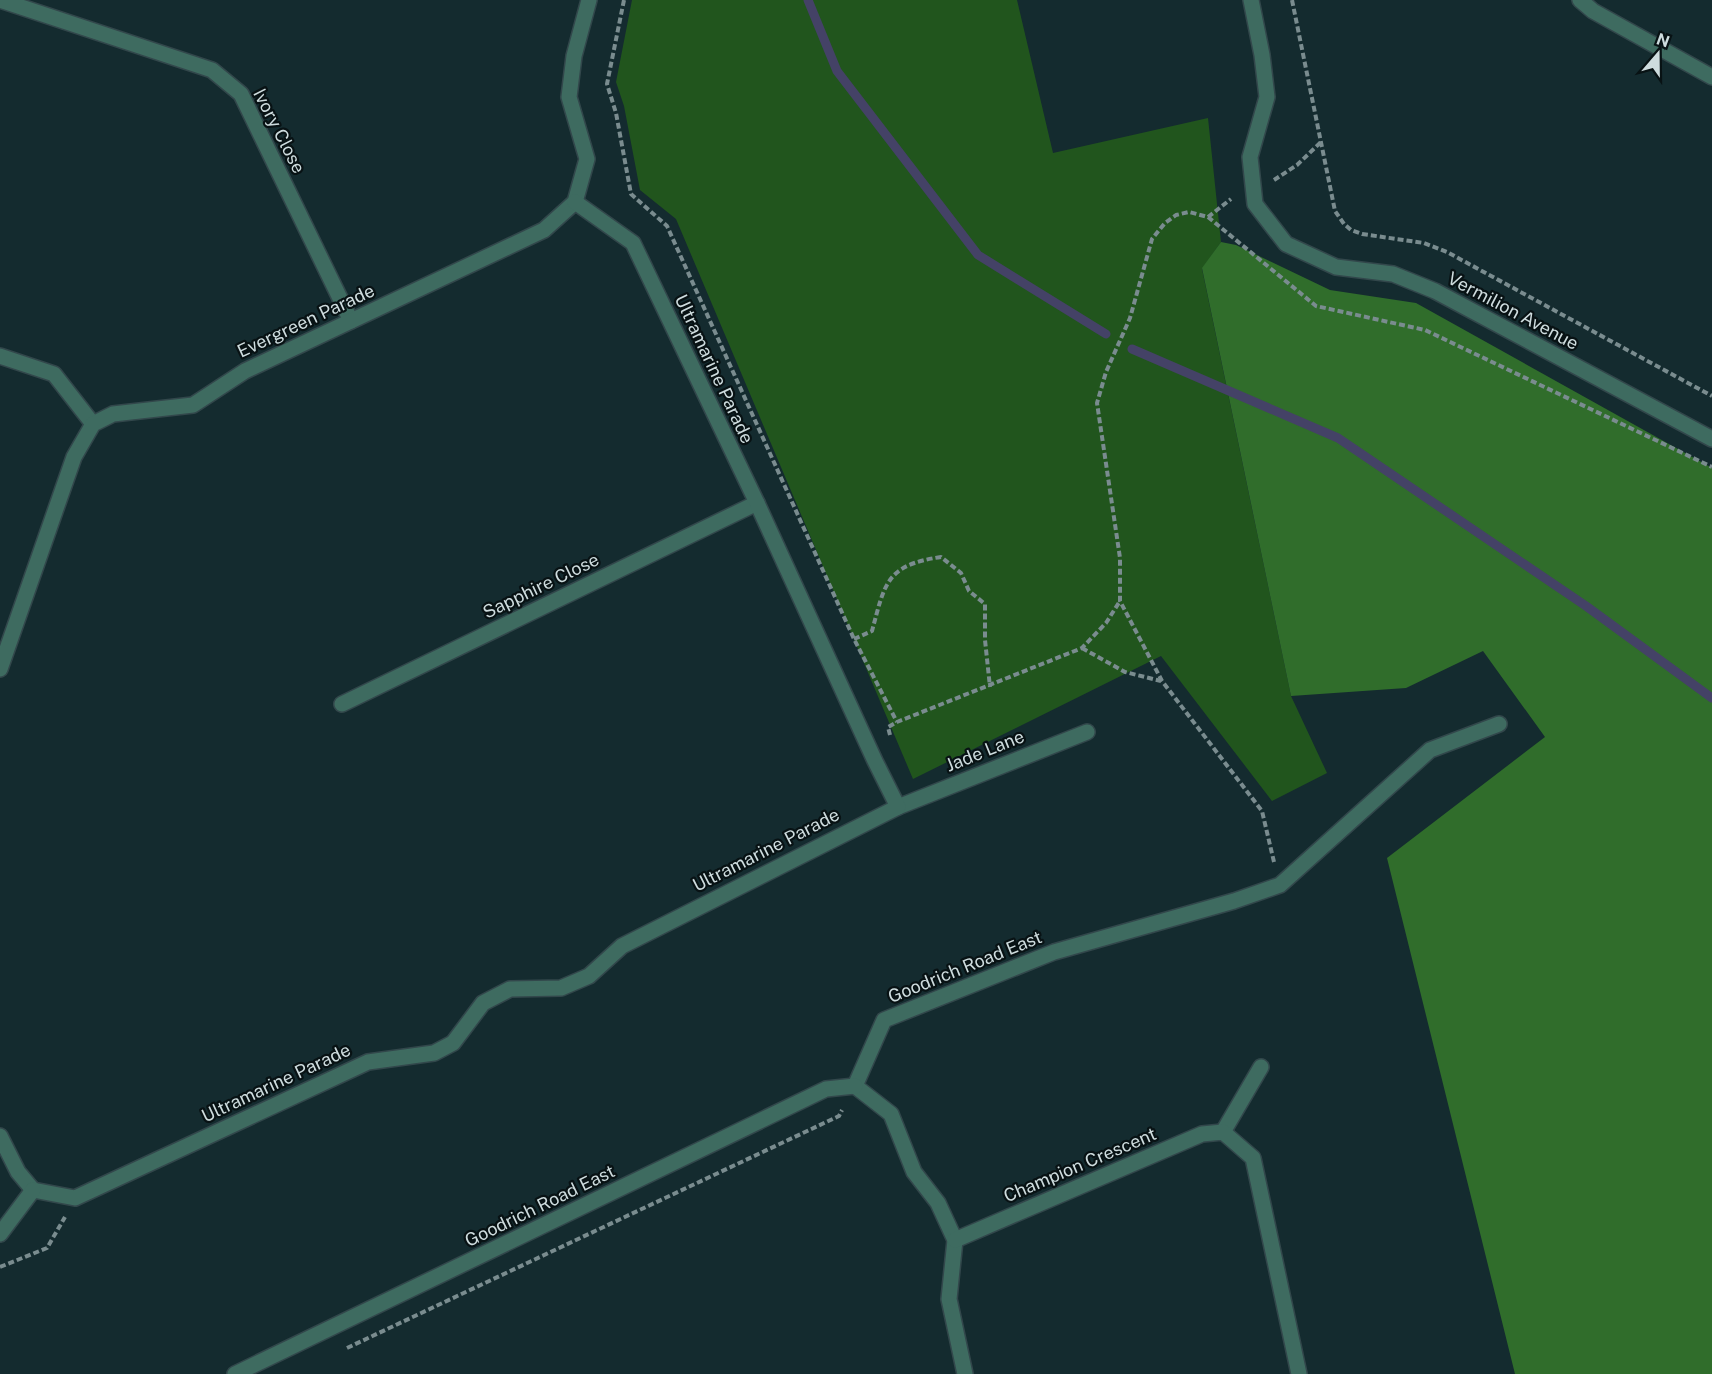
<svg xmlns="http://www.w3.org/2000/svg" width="1712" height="1374" font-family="'Public Sans',sans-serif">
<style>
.green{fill:#21551d}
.forest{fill:#306d2b}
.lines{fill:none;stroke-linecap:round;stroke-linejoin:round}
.stream{stroke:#444266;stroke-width:9}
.minor-casing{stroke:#32474b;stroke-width:18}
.path{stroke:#7a8c8f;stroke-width:4;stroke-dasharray:6 3;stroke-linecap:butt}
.minor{stroke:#3e6b60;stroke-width:15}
.labels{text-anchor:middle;stroke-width:4.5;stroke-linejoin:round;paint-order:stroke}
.street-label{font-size:18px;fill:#cedcde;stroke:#081214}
</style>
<rect width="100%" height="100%" fill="#142b2f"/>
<polygon class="green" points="632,0 1017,0 1053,153 1208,118 1221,242 1202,269 1291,696 1327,773 1272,801 1161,656 913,779 676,219 640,190 624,106 616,82"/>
<polygon class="forest" points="1221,242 1236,245 1330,290 1416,303 1712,468 1712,1374 1515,1374 1387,858 1545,737 1483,651 1406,688 1291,696 1202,268"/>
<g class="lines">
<g class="stream">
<polyline points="808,0 837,71 978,255 1106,334"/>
<polyline points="1132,349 1338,438 1586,606 1712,698"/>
</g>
<g class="minor-casing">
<g id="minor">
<polyline points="0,0 212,70 241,94 351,321"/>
<polyline points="1251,0 1262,55 1267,97 1250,157 1255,204 1286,244 1336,267 1393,274 1435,291 1712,439"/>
<polyline points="1580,0 1593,11 1712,77"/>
<polyline points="0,356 54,374 93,424"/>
<polyline points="0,669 74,457 93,424 113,414 193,405 245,371 544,230 575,202 587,159 569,97 574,56 589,0"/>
<polyline points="342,704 757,503"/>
<polyline points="898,807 1087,732"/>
<polyline points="855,1086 884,1020 1054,952 1234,901 1280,885 1430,750 1499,724"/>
<polyline points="855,1086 891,1114 914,1172 938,1203 955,1240 949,1299 965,1374"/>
<polyline points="1223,1132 1261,1067"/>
<polyline points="0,1136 18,1172 33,1190"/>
<polyline points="33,1190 75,1198 368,1062 434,1053 453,1043 483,1003 510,989 561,988 589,976 622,946 898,807 875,761 757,503 633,243 575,202"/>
<polyline points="0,1234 33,1190"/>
<polyline points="955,1240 1202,1134 1223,1132 1253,1158 1299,1374"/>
<polyline points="235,1374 826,1089 855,1086"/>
</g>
</g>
<g class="path">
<polyline points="624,0 607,84 616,113 631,194 667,226 854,639 897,722"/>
<polyline points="1292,0 1335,211 1344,224 1351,230 1362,234 1424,243 1447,252 1712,396"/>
<polyline points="1274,180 1297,165 1321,142"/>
<polyline points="1208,217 1231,199"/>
<path d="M854 639 872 631C885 583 886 565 941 557L961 573 969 591 985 604V640L990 687"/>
<polyline points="1082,648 1125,672 1161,681"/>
<polyline points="890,735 888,727 897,722 1082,648 1106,623 1120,601"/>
<polyline points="1274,862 1262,811 1162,681 1120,601 1120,558 1097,403 1106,372 1130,318 1152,239 1165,223 1176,215 1189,212 1208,217 1316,306 1425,330 1712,467"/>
<polyline points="0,1267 47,1248 65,1217"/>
<polyline points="347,1348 839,1116 842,1110"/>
</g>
<use href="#minor" class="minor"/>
</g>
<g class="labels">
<g class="street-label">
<text transform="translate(279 131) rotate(63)" y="6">Ivory Close</text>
<text transform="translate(1513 311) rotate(28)" y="6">Vermilion Avenue</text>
<text transform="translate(306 321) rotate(-25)" y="6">Evergreen Parade</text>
<text transform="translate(714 369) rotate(65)" y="6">Ultramarine Parade</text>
<text transform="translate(541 586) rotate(-26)" y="6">Sapphire Close</text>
<text transform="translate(985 751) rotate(-22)" y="6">Jade Lane</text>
<text transform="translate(766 850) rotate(-27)" y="6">Ultramarine Parade</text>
<text transform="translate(965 967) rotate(-22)" y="6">Goodrich Road East</text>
<text transform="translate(276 1083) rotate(-25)" y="6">Ultramarine Parade</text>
<text transform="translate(1080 1165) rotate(-23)" y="6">Champion Crescent</text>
<text transform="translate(540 1206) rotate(-26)" y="6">Goodrich Road East</text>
</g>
</g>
<g transform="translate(1658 54) rotate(20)" stroke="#081214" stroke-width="4.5" paint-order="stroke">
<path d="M0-4.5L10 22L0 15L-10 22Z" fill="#cedcde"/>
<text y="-9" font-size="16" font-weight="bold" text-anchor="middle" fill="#cedcde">N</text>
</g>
</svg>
